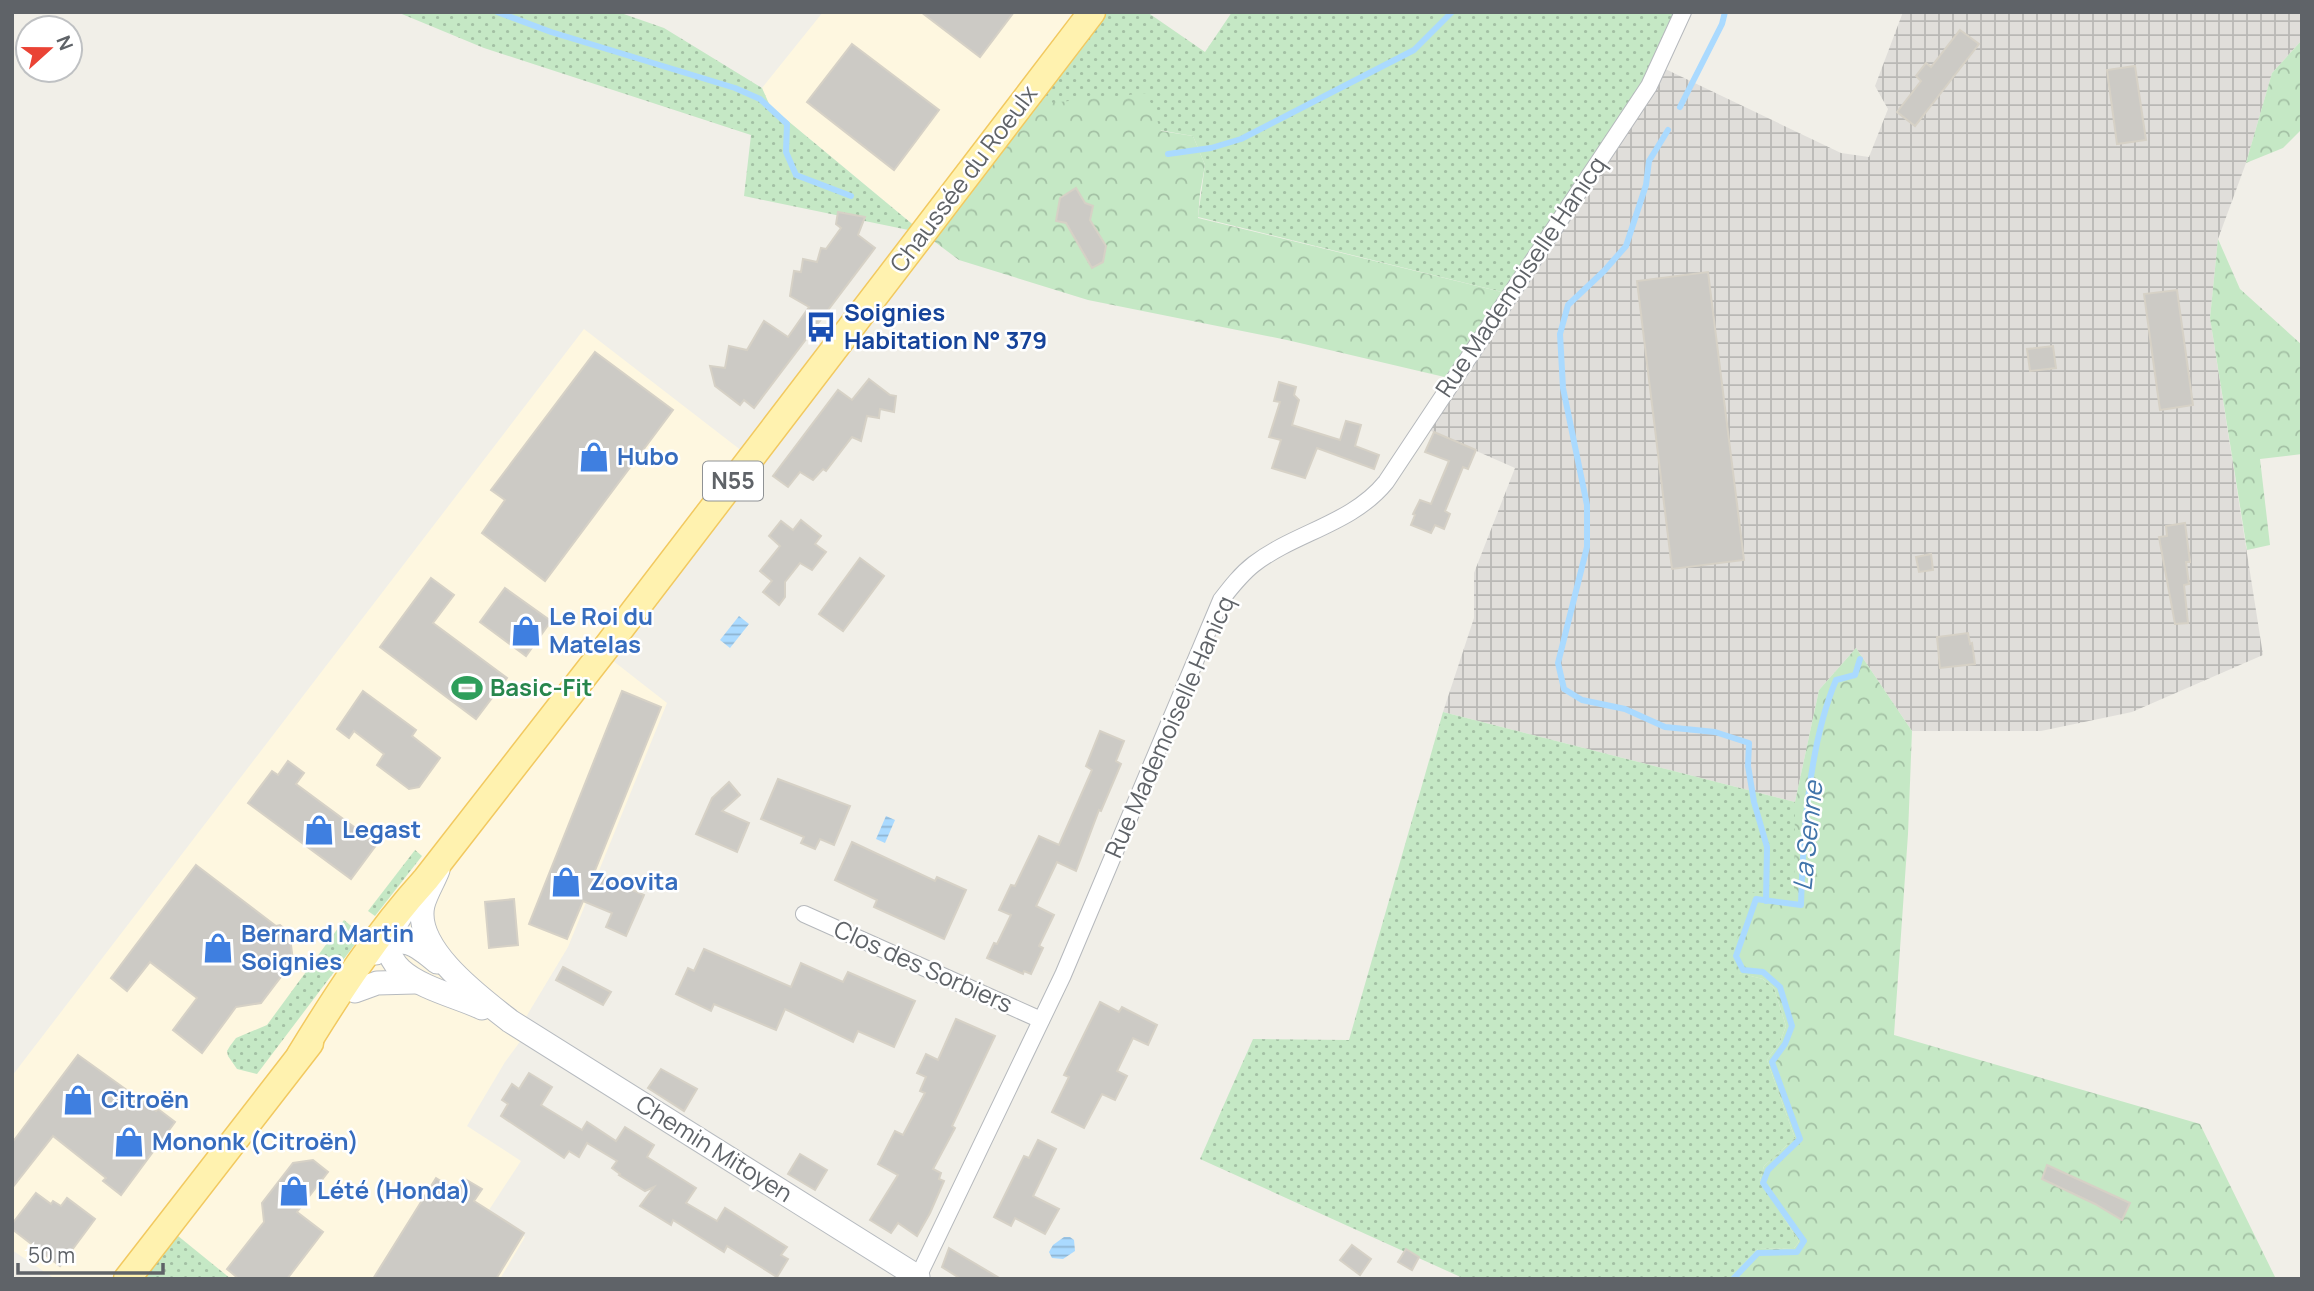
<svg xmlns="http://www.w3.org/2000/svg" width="2314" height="1291" font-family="Manrope,sans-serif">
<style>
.commercial{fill:#fef7e0}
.industrial{fill:url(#industrial-grid)}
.grass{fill:url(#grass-dots)}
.forest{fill:url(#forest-crowns)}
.water{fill:url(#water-rules)}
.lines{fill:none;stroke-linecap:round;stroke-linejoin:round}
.stream{stroke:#aadaff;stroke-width:6}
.building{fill:#cccac5;stroke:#d6d1c6;stroke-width:2}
.street-casing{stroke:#b5b8bc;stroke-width:18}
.secondary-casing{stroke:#b6babf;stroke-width:25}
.primary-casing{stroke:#f2c960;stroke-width:29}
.street{stroke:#fff;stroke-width:16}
.secondary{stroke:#fff;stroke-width:23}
.primary{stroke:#fff2af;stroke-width:26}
.labels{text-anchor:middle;stroke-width:5;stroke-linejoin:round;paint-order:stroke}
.shield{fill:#fff;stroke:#8f9295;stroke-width:2}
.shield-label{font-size:23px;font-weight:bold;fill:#5f6368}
.street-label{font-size:24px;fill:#5f6368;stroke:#fff}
.transit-label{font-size:24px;font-weight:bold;fill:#164399;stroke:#fff;text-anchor:start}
.shop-label{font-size:24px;font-weight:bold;fill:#366cbe;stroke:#fff;text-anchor:start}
.leisure-label{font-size:24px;font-weight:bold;fill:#27864d;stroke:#fff;text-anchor:start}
.water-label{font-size:26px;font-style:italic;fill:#4174aa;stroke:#fff}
</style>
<defs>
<pattern id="industrial-grid" width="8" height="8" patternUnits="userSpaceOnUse" patternTransform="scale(1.75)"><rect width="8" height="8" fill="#e0deda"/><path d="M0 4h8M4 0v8" fill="none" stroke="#b9b8b5"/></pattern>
<pattern id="grass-dots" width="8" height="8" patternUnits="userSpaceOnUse" patternTransform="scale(1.75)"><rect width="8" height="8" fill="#c5e8c5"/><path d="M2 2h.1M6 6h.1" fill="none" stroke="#a3c0a4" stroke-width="1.8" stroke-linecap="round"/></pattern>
<pattern id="forest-crowns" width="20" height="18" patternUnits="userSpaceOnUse" patternTransform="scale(1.75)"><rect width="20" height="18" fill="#c5e8c5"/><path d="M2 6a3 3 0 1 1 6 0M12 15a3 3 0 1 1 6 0" fill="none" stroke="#a3c0a4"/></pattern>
<pattern id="water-rules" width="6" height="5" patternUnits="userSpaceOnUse" patternTransform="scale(1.75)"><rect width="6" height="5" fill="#aadaff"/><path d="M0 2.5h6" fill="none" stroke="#8eb4d2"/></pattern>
</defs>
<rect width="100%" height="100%" fill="#f1efe8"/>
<g class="commercial">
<polygon points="823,12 1092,12 923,233 770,106 762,88"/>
<polygon points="584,329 751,458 603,653 667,703 568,947 520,1027 527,1032 505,1062 467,1126 521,1161 487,1213 525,1237 500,1279 231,1279 167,1228 127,1279 55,1279 12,1250 12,1076"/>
</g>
<polygon class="industrial" points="1903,12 2302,12 2302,40 2272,73 2246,163 2218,239 2210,318 2263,655 2132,712 2041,731 1912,731 1856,648 1819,690 1795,802 1443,712 1474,618 1474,573 1515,468 1422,427 1659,66 1841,153 1869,157 1888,109 1875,86"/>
<g class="grass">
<polygon points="397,12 618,12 664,28 762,88 770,106 923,233 744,196 751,135 484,48"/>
<polygon points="1092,12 1147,12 1205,52 1232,12 1683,12 1659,66 1510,294 1198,217 1205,165 1193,136 1020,106"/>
<polygon points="1443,712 1795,802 1795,897 1739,973 1763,979 1774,988 1786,1026 1780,1042 1767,1060 1795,1138 1764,1166 1760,1180 1799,1242 1794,1248 1758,1249 1729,1279 1465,1279 1200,1159 1253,1039 1349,1040"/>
<polygon points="415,850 422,856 375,916 368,911"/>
<polygon points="344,920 362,935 257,1074 237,1069 228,1056 227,1051 230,1046 236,1038 267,1025"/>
<polygon points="167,1227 231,1279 127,1279"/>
</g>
<g class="forest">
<polygon points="2302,40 2302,129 2283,148 2246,163 2272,73"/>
<polygon points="1147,93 1161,131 1193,136 1205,165 1200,193 1198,218 1510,294 1453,379 1287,340 1088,300 959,260 923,233 1020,106"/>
<polygon points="2218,239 2240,289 2302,345 2302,454 2260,459 2270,545 2247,550 2210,318"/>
<polygon points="1856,648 1912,731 1908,834 1894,1035 2200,1124 2276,1279 1729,1279 1758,1249 1794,1248 1799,1242 1760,1180 1764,1166 1795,1138 1767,1060 1780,1042 1786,1026 1774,988 1763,979 1738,973 1732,955 1752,892 1794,897 1795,802 1819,690"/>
</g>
<g class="water">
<polygon points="739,616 749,624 730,648 720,640"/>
<polygon points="886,816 895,820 885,843 876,839"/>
<polygon points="1064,1237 1070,1237 1074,1240 1075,1251 1063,1259 1052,1258 1049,1252 1053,1245"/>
</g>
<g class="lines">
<g class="stream">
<polyline points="497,12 551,32 735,88 760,99 787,124 786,152 796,175 851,196"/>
<polyline points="1680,107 1722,24 1725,12"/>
<polyline points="1668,130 1649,161 1646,185 1626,246 1604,271 1568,305 1560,334 1563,388 1587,505 1587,547 1558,663 1564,689 1582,700 1625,709 1665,727 1715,732 1749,743 1748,766 1754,802 1767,847 1766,901"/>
<polyline points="1168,154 1211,148 1241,139 1414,50 1452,12"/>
<path d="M1733 1279 1758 1253 1797 1252 1804 1241 1763 1183 1768 1170 1800 1139 1772 1062 1785 1044 1792 1026 1780 987 1763 972 1743 970 1736 956 1756 899 1801 905C1803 835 1809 744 1836 680L1855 675 1860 659"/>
</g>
</g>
<g class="building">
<polygon points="921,12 1014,12 980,57"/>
<polygon points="1960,30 1979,44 1915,126 1897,112 1921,81 1916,76 1926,63 1931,67"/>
<polygon points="852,44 939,110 894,170 807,102"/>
<polygon points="2135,66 2146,140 2117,144 2107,70"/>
<polygon points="1076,188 1085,203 1093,206 1090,220 1106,246 1103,262 1092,268 1066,223 1056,221 1060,198"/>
<polygon points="838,212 865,217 858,235 875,248 754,408 744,400 740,405 715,386 710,366 725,368 729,346 747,350 764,321 788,337 809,307 790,296 794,271 801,272 803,259 817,262 821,248 826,249 841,228 836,224"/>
<polygon points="1708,272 1744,560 1672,569 1637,281"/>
<polygon points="2177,290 2193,405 2160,410 2144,294"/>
<polygon points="2053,346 2056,368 2030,371 2027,349"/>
<polygon points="595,352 673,410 545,581 482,533 505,500 491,490"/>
<polygon points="869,379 890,395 896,396 894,412 880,409 879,418 867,416 861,441 852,437 826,471 823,469 813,480 800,472 788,487 773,476 838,390 852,400"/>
<polygon points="1279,382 1296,387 1294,395 1299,400 1292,425 1340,440 1346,421 1361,425 1355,446 1379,455 1374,469 1317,448 1305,478 1272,468 1281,440 1269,437 1280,402 1274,401"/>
<polygon points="1434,432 1476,450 1468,469 1463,467 1445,511 1450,514 1444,529 1435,525 1431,533 1411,525 1415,515 1413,514 1420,500 1431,504 1449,461 1425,452"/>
<polygon points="801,520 821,536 815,544 826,552 812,570 800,563 785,582 785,597 779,605 763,592 772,581 760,571 780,546 769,536 781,521 793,530"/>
<polygon points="2185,523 2190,562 2186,562 2189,584 2184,585 2188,623 2175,624 2159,537 2167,536 2166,526"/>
<polygon points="1931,554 1933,570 1919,572 1916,557"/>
<polygon points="860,558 884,576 843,631 819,614"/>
<polygon points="431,578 454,595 433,623 507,678 476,719 380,647"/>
<polygon points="505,588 551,621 526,656 480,622"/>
<polygon points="1968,633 1970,644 1972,643 1975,664 1940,668 1937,637"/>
<polygon points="363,691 416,730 412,736 440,758 419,787 409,789 377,765 384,754 354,731 349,738 337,729"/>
<polygon points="622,691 661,707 594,873 644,895 626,936 606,927 612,913 583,901 567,939 529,924"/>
<polygon points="1100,731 1124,741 1116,761 1121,764 1101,811 1099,810 1076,871 1057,862 1036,906 1054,915 1039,946 1043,948 1031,974 1024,971 1023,974 987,958 994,943 997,944 1011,915 999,910 1011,885 1015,886 1039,836 1059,845 1092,770 1086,766"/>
<polygon points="288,761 304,773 296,784 377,844 351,879 248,803 272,771 278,775"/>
<polygon points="778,779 850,806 834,845 820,839 815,849 801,843 804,837 761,819"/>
<polygon points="729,782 740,795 722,811 749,823 737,852 696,834 712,798"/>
<polygon points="852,842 935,881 937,877 966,890 944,939 874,907 877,900 835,880"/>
<polygon points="196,865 276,926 280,925 286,930 290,937 293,961 261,1003 236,1007 202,1053 173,1030 197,998 150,962 127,991 111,978"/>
<polygon points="514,899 518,945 489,948 485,902"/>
<polygon points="704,949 791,987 801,963 843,982 848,972 915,1001 894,1047 858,1031 853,1042 785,1009 776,1030 714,1004 711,1011 676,994 688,968 694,971"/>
<polygon points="563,967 611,992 603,1005 556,980"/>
<polygon points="1100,1002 1119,1012 1122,1007 1157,1025 1148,1045 1133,1038 1117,1071 1127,1076 1115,1100 1102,1094 1084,1128 1052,1112 1069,1077 1064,1075"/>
<polygon points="956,1019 995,1036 952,1126 955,1128 933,1169 941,1173 939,1179 944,1181 930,1213 917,1236 898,1223 891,1233 870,1220 898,1175 878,1164 895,1131 903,1135 925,1093 920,1091 926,1077 917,1073 926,1054 938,1060"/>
<polygon points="78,1055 156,1111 158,1109 175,1122 121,1195 103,1181 106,1178 96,1170 53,1136 12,1188 12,1143"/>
<polygon points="661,1069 697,1089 684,1111 648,1088"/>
<polygon points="529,1073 552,1087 541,1105 582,1130 587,1122 616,1141 625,1127 654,1145 647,1157 696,1188 686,1203 717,1221 725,1208 787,1247 781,1255 788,1259 777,1277 727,1246 724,1252 673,1220 671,1225 640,1206 654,1187 645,1191 619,1175 620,1174 612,1168 617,1161 587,1143 579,1157 569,1151 564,1158 501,1116 508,1104 502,1100 512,1084 519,1089"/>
<polygon points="1038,1140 1056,1149 1033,1196 1059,1209 1045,1234 1015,1218 1011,1226 994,1217 1024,1156 1029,1158"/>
<polygon points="800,1154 827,1170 815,1190 788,1174"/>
<polygon points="313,1160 328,1172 297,1212 323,1232 287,1279 239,1279 227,1269 264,1222 262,1203 293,1163"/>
<polygon points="2047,1165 2130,1203 2122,1220 2095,1204 2042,1179"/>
<polygon points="436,1178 457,1191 465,1179 482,1189 474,1201 524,1233 496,1279 373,1279"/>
<polygon points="36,1193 51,1204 53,1201 61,1206 67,1198 95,1219 60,1266 12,1229 12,1224"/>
<polygon points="1352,1245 1371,1259 1360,1275 1340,1260"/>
<polygon points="949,1248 1001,1279 961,1279 942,1267"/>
<polygon points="1406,1249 1419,1257 1412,1270 1398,1262"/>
</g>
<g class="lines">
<g class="street-casing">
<g id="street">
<polyline points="804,914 1041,1020"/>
<path d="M918 1277 1063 975 1221 600C1231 587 1241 574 1254 564 1296 532 1352 524 1386 482L1649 86 1683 12"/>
</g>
</g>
<g class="secondary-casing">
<g id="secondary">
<path d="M438 870C434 881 426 893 423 905 413 949 481 998 510 1021L918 1277 917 1279"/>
<path d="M400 917C359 976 444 990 482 1008"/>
<path d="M376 953C401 932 416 944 437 962"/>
<polyline points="355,991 377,983 415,982"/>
</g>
</g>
<g class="primary-casing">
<g id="primary">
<path d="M300 1055C338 993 377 933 426 879L602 653 1092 12"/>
<polyline points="127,1279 310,1043"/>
</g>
</g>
<use href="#street" class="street"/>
<use href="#secondary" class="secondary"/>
<use href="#primary" class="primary"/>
</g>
<defs>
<g id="bus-bare" transform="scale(2.415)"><path d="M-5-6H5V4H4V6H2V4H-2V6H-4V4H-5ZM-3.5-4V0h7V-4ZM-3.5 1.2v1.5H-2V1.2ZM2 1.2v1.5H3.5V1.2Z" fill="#1a4fb4" stroke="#fff" stroke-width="2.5" paint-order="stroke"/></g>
<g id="shop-bare" transform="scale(2.415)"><path d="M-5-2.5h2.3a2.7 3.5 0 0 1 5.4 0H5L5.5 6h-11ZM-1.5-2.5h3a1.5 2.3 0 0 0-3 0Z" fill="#3f7fe0" stroke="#fff" stroke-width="2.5" paint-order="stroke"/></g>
<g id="stadium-bare" transform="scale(2.415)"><path d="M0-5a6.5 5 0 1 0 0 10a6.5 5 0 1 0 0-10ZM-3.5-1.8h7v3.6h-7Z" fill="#2e9e5b" stroke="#fff" stroke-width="2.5" paint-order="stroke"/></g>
</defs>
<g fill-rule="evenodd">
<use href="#bus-bare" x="821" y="327"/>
<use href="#shop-bare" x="594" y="457"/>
<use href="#shop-bare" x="526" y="631"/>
<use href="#stadium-bare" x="467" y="688"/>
<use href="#shop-bare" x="319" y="830"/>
<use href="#shop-bare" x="566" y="882"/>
<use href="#shop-bare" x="218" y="948"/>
<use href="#shop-bare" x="78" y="1100"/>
<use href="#shop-bare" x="129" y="1142"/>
<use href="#shop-bare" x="294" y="1191"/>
</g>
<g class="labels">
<rect class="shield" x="703" y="461.5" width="60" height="39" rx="5"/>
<g class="shield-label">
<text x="733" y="489">N55</text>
</g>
<g class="street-label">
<text transform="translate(964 179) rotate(-53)" y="8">Chaussée du Roeulx</text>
<text transform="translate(1521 277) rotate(-56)" y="8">Rue Mademoiselle Hanicq</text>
<text transform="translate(1170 727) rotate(-66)" y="8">Rue Mademoiselle Hanicq</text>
<text transform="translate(923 967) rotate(24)" y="8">Clos des Sorbiers</text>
<text transform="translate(714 1149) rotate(32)" y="8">Chemin Mitoyen</text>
</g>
<g class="transit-label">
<text x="844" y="321">Soignies<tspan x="844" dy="28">Habitation N° 379</tspan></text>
</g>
<g class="shop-label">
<text x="617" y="465">Hubo</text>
<text x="549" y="625">Le Roi du<tspan x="549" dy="28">Matelas</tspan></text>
<text x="342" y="838">Legast</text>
<text x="589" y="890">Zoovita</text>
<text x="241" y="942">Bernard Martin<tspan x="241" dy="28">Soignies</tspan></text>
<text x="101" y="1108">Citroën</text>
<text x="152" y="1150">Mononk (Citroën)</text>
<text x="317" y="1199">Lété (Honda)</text>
</g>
<g class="leisure-label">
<text x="490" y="696">Basic-Fit</text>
</g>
<g class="water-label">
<text transform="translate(1808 836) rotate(-84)" y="9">La Senne</text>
</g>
</g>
<rect width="2314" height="1291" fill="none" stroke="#5f6368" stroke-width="28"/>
<g transform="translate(49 49) rotate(69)"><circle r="33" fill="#ffffff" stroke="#bfc1c3" stroke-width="2"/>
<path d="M0-5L12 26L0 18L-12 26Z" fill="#ea4335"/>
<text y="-10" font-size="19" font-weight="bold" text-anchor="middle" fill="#5f6368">N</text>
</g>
<path d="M18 1263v10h145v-10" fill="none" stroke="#5f6368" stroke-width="3.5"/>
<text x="28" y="1263" font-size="21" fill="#5f6368" stroke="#ffffff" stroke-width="5" paint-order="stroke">50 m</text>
</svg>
